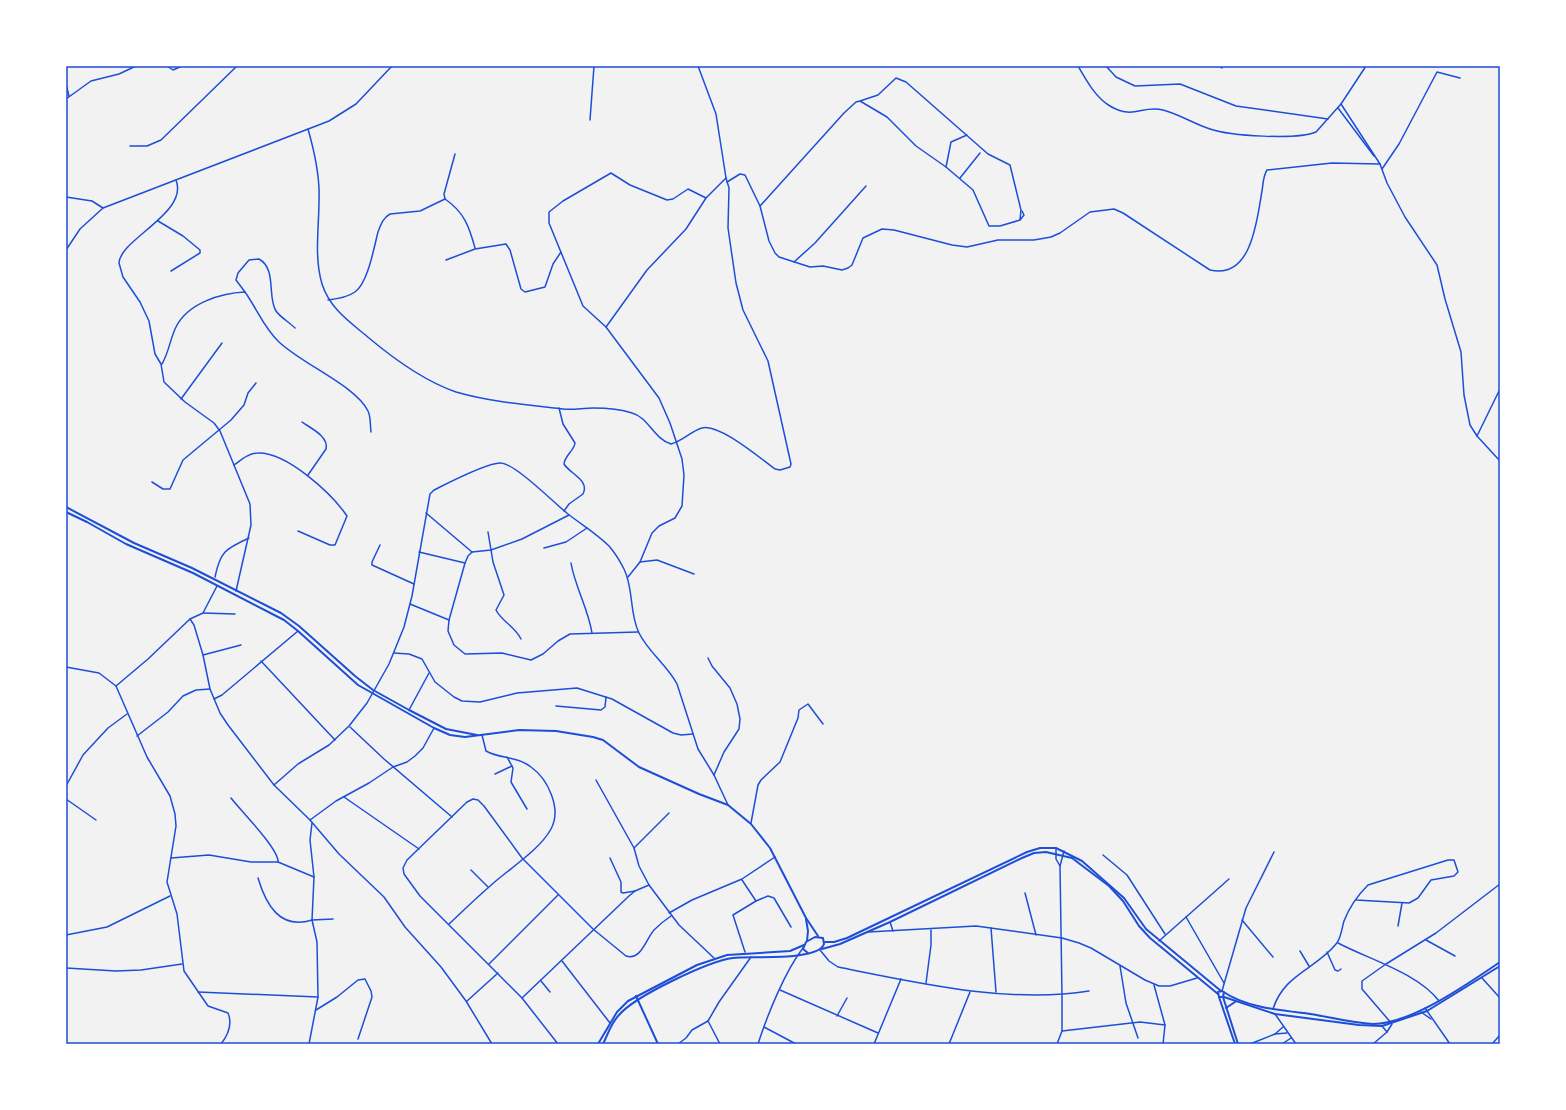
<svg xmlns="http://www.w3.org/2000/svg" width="1566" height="1110" font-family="'Golos Text',sans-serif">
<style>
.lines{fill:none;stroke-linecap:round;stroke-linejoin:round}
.minor{stroke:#1d4ed8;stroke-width:1.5}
.tertiary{stroke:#1d4ed8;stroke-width:2}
.secondary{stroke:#1d4ed8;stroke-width:2}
.neatline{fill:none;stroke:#1d4ed8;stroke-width:1.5}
</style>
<rect width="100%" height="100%" fill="#f2f2f2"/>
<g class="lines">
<g class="minor">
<polyline points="167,66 173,70 182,66"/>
<path d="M1078 66C1086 80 1096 98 1110 106 1133 120 1142 105 1163 110 1179 114 1194 124 1210 129 1230 136 1297 140 1316 132L1341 104 1366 66"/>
<polyline points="1106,66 1116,77 1135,86 1180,84 1236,106 1328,119"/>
<polyline points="1219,66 1222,68"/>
<polyline points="66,84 69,96"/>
<polyline points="66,99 91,81 119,74 136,66"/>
<polyline points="1341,104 1380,164 1387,183 1405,217 1437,265 1445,299 1461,352 1464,395 1470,425 1477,436 1500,461"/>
<polyline points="1338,108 1374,156"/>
<polyline points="590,120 594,66"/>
<path d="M308 129C314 150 320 179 319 200 319 228 314 257 322 284 330 309 350 322 369 338 394 359 424 381 456 392 491 402 527 405 563 409 573 410 583 408 593 408 605 408 620 409 632 413 648 417 654 439 671 444 683 441 691 431 702 428 719 423 761 459 775 469L780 470 790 467 791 464 768 361 743 310 736 283 728 228 729 188 726 178 716 114 698 66"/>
<polyline points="130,146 147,146 161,140 237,66"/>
<polyline points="946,167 951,142 967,135"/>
<polyline points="1382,169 1399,144 1437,72 1460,78"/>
<polyline points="960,178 980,153"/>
<path d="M176 180C189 213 120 239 119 263L123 277 140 302 149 321 155 354 161 364 164 382 185 402 214 423 220 431 250 504 251 525 236 591"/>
<polyline points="727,182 740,174 745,175 760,206 844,113 856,102 860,101 887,117 916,146 946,167 973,190 989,226 1000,226 1020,220 1021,210 1010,165 988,154 906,82 896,78 878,95 860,101"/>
<polyline points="66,197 92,201 103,208"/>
<path d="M445 199C464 212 469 226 475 248"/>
<polyline points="445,199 444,194 455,154"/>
<path d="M760 206 769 241 775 253 779 257 810 267 823 266 842 270 848 268 852 265 863 238 882 229 894 230 952 245 967 247 998 240H1034L1051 237 1060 233 1090 212 1114 209 1123 213 1210 270C1252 280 1257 219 1262 191 1263 185 1263 176 1267 170L1332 163 1380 164"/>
<polyline points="1020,220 1024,215 1022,211"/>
<polyline points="158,221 183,236 200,250 200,253 171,271"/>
<polyline points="66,250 80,229 103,208 329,121 356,104 392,66"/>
<polyline points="446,260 475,249 506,244 510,250 521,289 525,292 545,287 553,264 561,252"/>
<polyline points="794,262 815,243 866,186"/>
<path d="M245 292 236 280 238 273 249 260 259 259C277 269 267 297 276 311 279 316 290 323 295 328"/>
<path d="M328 300C337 299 348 297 355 292 368 283 374 247 378 232 381 224 383 218 390 214L420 211 445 199"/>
<polyline points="606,327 647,270 686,229 706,198 726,178"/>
<path d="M162 364C169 352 170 339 176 327 188 303 221 293 245 292 257 309 264 328 279 342 302 364 356 386 368 411 371 417 370 425 371 432"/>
<polyline points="181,399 222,343"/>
<path d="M559 408 563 424 575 443C574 451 565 455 564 464 570 474 590 480 583 494L569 504 564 511"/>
<path d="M302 422C310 428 329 436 326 449L308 475"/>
<polyline points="1477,436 1500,389"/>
<path d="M234 465C241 460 249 453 258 453 287 452 332 494 347 516L335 545H330L298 531"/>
<polyline points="152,482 163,489 170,489 183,460 231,420 244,405 248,393 256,383"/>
<polyline points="426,513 472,552"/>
<path d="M488 532 493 562 504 595 496 610C502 622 515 626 521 639"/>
<polyline points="380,545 372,562 372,565 414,584"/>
<polyline points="544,548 566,542 587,528"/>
<polyline points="419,552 465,563 468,556 472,552 491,550 522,539 569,515"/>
<polyline points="640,562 652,533 659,526 675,518 682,506 684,475 682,459 670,423 659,398 606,327 583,306 549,223 549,212 563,201 611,173 630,185 667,200 673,199 688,189 706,198"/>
<polyline points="465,563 449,620 448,631 454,645 465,654 502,653 531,660 543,654 558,641 570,634 638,632"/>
<path d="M571 563C575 587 588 608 592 633"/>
<path d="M215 577C220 552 225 549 249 538"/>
<polyline points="628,577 640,562 657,560 694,574"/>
<polyline points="410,604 449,620"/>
<polyline points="203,613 235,614"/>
<polyline points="190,619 194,625 203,655 210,689 220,713 228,725 274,785 310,820 339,854 384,897 405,927 441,967 466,1001 492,1044"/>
<polyline points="394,653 409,654 422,659 435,682 454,697 462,701 480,702 517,693 577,688 612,699 673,733 681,735 693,734"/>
<polyline points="203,655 241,645"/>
<polyline points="708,658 712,666 730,688 737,704 740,719 739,729 724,752 714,775"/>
<polyline points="261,661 335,740"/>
<path d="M66 667 99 673 116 686 147 757 170 796 175 814 176 826 167 882 177 914 184 971 208 1006 228 1013C233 1025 228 1035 221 1044"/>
<polyline points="116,686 148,659 190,619 203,613 217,586"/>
<polyline points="214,699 222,695 298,631"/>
<polyline points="556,706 601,710 605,707 606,697"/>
<polyline points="409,710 429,673"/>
<polyline points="350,727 384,759 452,817"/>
<polyline points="137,736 168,712 183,696 196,690 210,689"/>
<polyline points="507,757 513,768 511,782 527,809"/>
<polyline points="495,774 512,766"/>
<polyline points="596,780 634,848 639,866 649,885 679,925 714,958"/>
<path d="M274 785 298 764 329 745 349 726 367 703 389 664 404 627 412 596 430 494 434 490C448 483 488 462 501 463 516 464 555 504 568 514 582 525 597 534 609 546 615 553 620 561 624 569 634 589 629 613 639 633 649 653 667 665 677 684L698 749 714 775 728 805"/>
<polyline points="66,786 83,755 108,728 127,714"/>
<polyline points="344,797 419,849"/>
<path d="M231 798C241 811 279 849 278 862L314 877"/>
<polyline points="66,799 96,820"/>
<polyline points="310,820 336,801 369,783 393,767 407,762 415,756 423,748 434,728"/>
<polyline points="751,823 758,785 761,780 780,762 798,718 799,710 808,704 823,724"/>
<polyline points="634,848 669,813"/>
<polyline points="1056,849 1056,859 1060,866"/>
<polyline points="1103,855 1127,875 1165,934"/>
<polyline points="171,858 209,855 251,862 278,862"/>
<polyline points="610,858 621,882 621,892 623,893 635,891"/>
<polyline points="471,870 488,887"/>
<path d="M258 878C266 905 280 930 312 920L314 877 310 840 312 823"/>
<polyline points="742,880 756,901 733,915 745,952"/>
<polyline points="1025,893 1036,935"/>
<polyline points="756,901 768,896 774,898 791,927"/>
<polyline points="669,913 692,900 742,879 775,857"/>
<polyline points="1186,917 1224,983"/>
<polyline points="1242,920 1273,957"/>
<polyline points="890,922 893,931"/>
<path d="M449 924C462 912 475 899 489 887 507 870 539 851 551 829 562 809 548 779 531 767 517 756 500 759 486 751L482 735"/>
<polyline points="1398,926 1402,903"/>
<polyline points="991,928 996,992"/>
<polyline points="868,932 976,926 1062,938 1079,943 1091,948 1145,980 1159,986 1170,986 1197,978"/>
<polyline points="66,935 107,927 170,896"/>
<polyline points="1426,940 1455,956"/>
<polyline points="1159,941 1229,879"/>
<path d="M1338 943C1368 959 1418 973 1439 1001"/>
<path d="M820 950 829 961 838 967C918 983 1009 1004 1089 991"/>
<polyline points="1300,951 1309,966"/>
<polyline points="1327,952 1335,970 1338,971 1341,969"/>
<polyline points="562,961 610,1023"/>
<polyline points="489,964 558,895"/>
<polyline points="1120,966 1126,1003 1138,1038"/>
<polyline points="66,968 116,971 141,970 182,964"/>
<polyline points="1482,978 1500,998"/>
<polyline points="541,981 550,992"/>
<polyline points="926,983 931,945 931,930"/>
<polyline points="1154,985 1165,1025 1163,1044"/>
<polyline points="780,990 878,1033"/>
<polyline points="1222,991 1246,908 1274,852"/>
<polyline points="198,992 318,997"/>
<polyline points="522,998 629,896 635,891 649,885"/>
<polyline points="467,1001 498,973"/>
<polyline points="1425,1008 1450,1044"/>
<path d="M1273 1009C1284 974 1316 969 1336 944 1341 939 1342 927 1344 921 1349 908 1359 894 1368 885L1448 860H1454L1458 872 1454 876 1431 880 1418 898 1409 903 1356 900"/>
<polyline points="316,1010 337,997 358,980 365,979 371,991 372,997 358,1039"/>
<polyline points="1421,1012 1431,1019"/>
<polyline points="1275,1014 1296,1044"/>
<polyline points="837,1016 847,998"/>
<polyline points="708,1021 720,1044"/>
<polyline points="1382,1026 1387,1032"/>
<polyline points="764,1027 796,1044"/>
<polyline points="1062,1031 1140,1022 1165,1025"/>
<polyline points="1275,1034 1283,1027"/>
<polyline points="309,1044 318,997 317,942 312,920 333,919"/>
<path d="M558 1044 522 998 420 896 404 874 403 868 407 860 467 802 473 799 478 800 484 806 522 858 593 929 626 956C641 961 646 939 654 930 659 925 665 920 671 916"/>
<polyline points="678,1044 686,1038 692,1030 708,1021 719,1002 751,957"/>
<path d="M758 1044C767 1016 785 971 803 948"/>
<polyline points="874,1044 901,979"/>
<polyline points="949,1044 970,992"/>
<polyline points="1057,1044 1062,1031 1062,996 1060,866 1064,851"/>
<polyline points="1250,1044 1275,1034 1287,1033"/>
<polyline points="1282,1044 1291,1038"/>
<polyline points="1373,1044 1387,1032 1392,1024 1362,989 1362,981 1386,964 1436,933 1500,884"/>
<polyline points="1492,1044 1500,1035"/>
</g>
<g class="tertiary">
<polyline points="636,996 658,1044"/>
<polyline points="1219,997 1235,1044"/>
<polyline points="1223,997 1238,1044"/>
</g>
<g class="secondary">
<polyline points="66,507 134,543 192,568 281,613 299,626 355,676 373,690 409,710 446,729 477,735"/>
<polyline points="66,512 87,522 126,544 193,573 284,620 298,631 358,685 434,728 450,735 465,737 519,730 556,731 593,737 603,740 639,767 699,794 728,805 751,824 770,848 806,918 818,936"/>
<polyline points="806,919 808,931 807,941"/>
<polyline points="825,942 834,942 847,938 1027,852 1040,848 1056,848 1082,861 1124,898 1146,929 1221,991"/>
<polyline points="822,949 840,944 890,922 1022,858 1034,853 1046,852 1072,858 1109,886 1123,901 1139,926 1150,938 1218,994"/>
<path d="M1224 992 1223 997H1219L1218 992 1222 991C1245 1007 1277 1010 1304 1013 1327 1016 1349 1023 1373 1024 1411 1024 1469 983 1500 962"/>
<polyline points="1224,997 1275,1014 1359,1025 1382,1026 1427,1011 1500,966"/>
<polyline points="1226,1008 1235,1002"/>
<polyline points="598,1044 617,1012 628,1001 697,965 727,955 790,951 804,945"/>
<path d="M603 1044C608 1034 611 1023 619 1015 635 996 709 961 733 958 750 956 819 961 824 944L823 938 815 937 806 942 803 949 808 953"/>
</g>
</g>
<rect width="1566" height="1110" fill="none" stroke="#ffffff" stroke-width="134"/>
<rect x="67" y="67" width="1432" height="976" class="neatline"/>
</svg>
